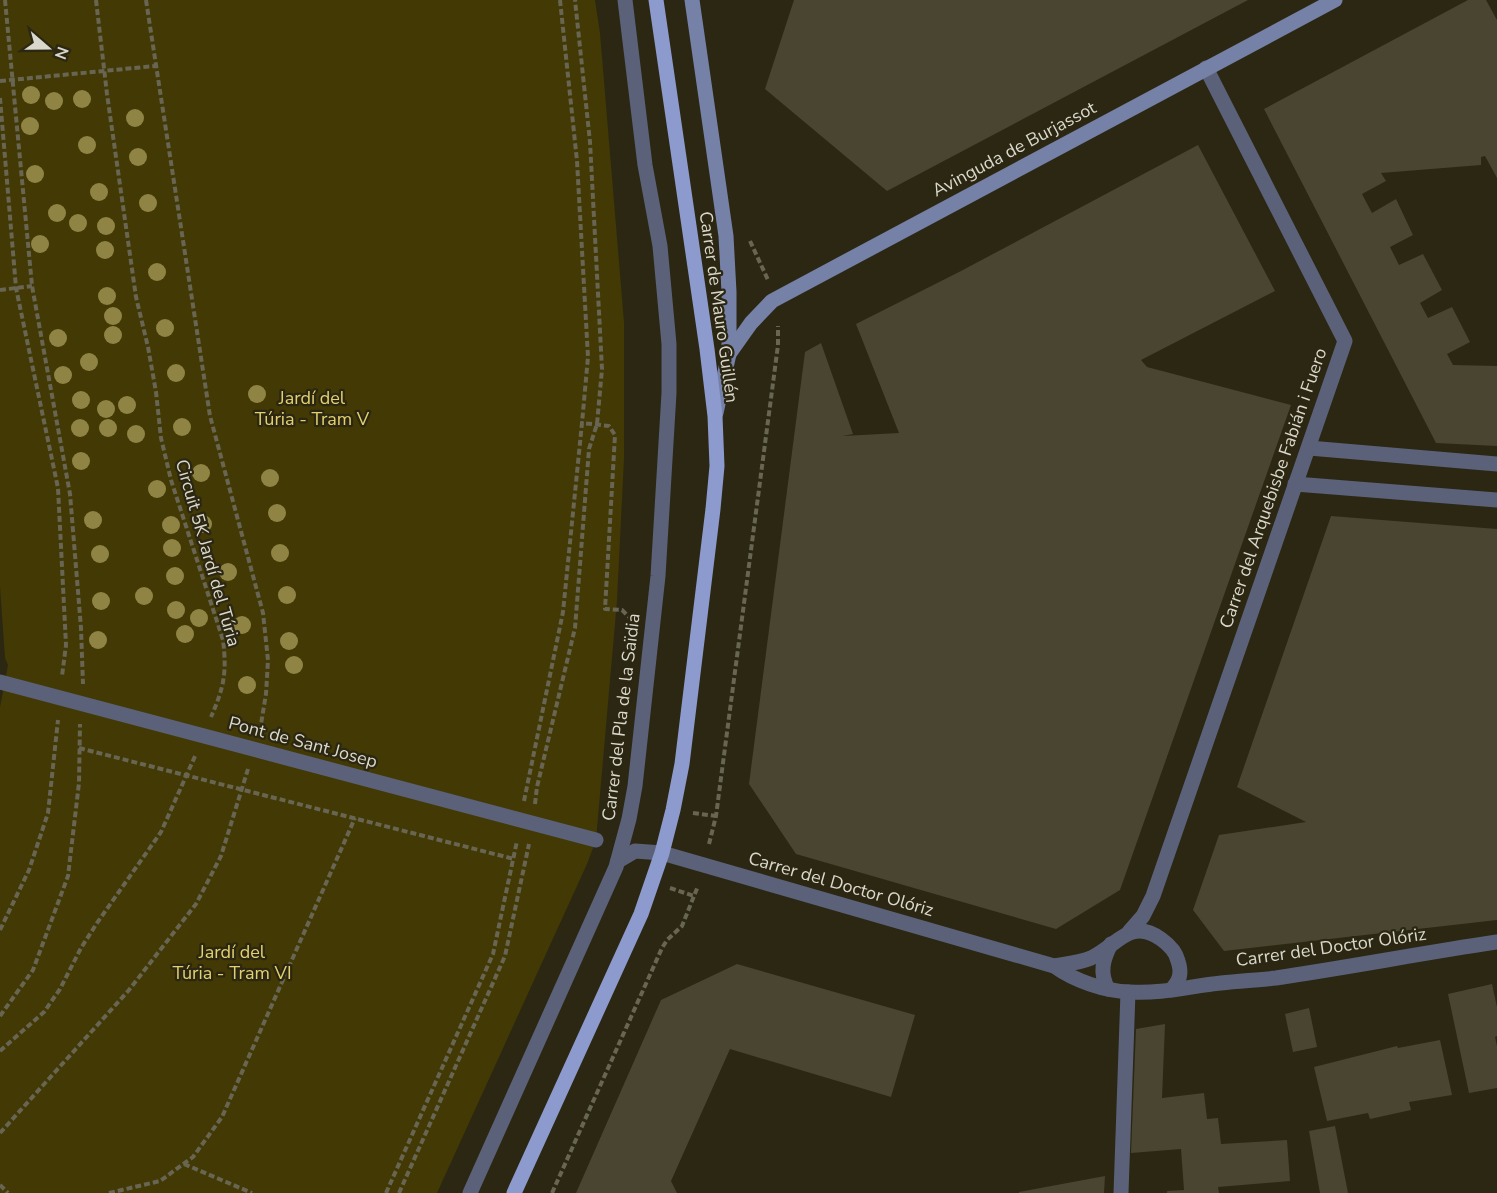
<svg xmlns="http://www.w3.org/2000/svg" width="1497" height="1193" font-family="'Nunito Sans',sans-serif">
<style>
.green{fill:#423905}
.building{fill:#494530}
.lines{fill:none;stroke-linecap:round;stroke-linejoin:round}
.path{stroke:#686553;stroke-width:4;stroke-dasharray:6 3;stroke-linecap:butt}
.pedestrian{stroke:#5a6179;stroke-width:15}
.minor{stroke:#5a6179;stroke-width:15}
.secondary{stroke:#7681a8;stroke-width:15}
.primary{stroke:#8c9acd;stroke-width:15}
.tree{fill:#908445}
.labels{text-anchor:middle;stroke-width:4.5;stroke-linejoin:round;paint-order:stroke}
.street-label{font-size:18px;fill:#dad8cc;stroke:#2b2712}
.park-label{font-size:18px;fill:#e3d06f;stroke:#2b2712}
</style>
<rect width="100%" height="100%" fill="#2b2712"/>
<polygon class="green" points="0,0 595,0 600,33 624,322 624,459 617,601 596,840 587,864 437,1193 0,1193 0,707 8,665 5,658 0,587"/>
<g class="building">
<polygon points="794,0 1248,0 887,191 765,89"/>
<polygon points="1468,0 1486,0 1497,20 1497,178 1485,156 1481,157 1481,165 1381,173 1386,181 1362,194 1372,213 1396,199 1413,235 1390,247 1399,265 1423,254 1442,290 1420,303 1428,318 1452,307 1470,342 1447,354 1453,365 1497,366 1497,446 1436,443 1264,109"/>
<polygon points="1198,145 1275,291 1141,360 1147,367 1291,405 1120,890 1056,929 796,854 749,784 805,352 821,343 853,434 843,436 899,433 856,324 961,271"/>
<polygon points="1331,516 1497,529 1497,920 1224,951 1193,910 1219,835 1306,822 1237,787"/>
<polygon points="737,964 915,1015 891,1097 730,1049 671,1181 677,1193 576,1193 661,1000"/>
<polygon points="1492,984 1497,1007 1497,1036 1495,1037 1497,1046 1497,1088 1469,1093 1448,994"/>
<polygon points="1309,1008 1317,1047 1293,1052 1285,1014"/>
<polygon points="1165,1024 1162,1098 1204,1093 1207,1119 1218,1118 1221,1144 1287,1140 1290,1181 1218,1187 1219,1193 1167,1193 1167,1191 1184,1190 1181,1149 1131,1153 1136,1029"/>
<polygon points="1440,1040 1452,1095 1409,1102 1411,1110 1370,1119 1368,1113 1327,1121 1314,1067 1397,1046 1398,1048"/>
<polygon points="1335,1126 1348,1193 1320,1193 1309,1131"/>
<polygon points="1105,1176 1104,1193 1019,1193 1019,1192"/>
</g>
<g class="lines">
<g class="path">
<polyline points="5,0 32,286 70,494 81,628 83,684"/>
<path d="M96 0 107 94 136 297 148 347 156 392 161 438 171 480 223 640C227 673 224 687 211 717"/>
<polyline points="146,0 210,416 263,613 268,660 266,694 260,730"/>
<polyline points="560,0 577,161 588,357 582,423"/>
<polyline points="0,81 155,66"/>
<polyline points="0,98 16,288 58,488 66,645 62,676"/>
<polyline points="750,241 768,280"/>
<polyline points="0,290 32,286"/>
<polyline points="79,748 514,859"/>
<polyline points="524,801 563,612 582,423 609,426 615,435 605,609 622,610 631,619"/>
<polyline points="535,804 537,787 575,628 589,449 597,424 602,369 590,142 575,0"/>
<polyline points="693,813 716,816"/>
<polyline points="709,844 716,816 778,345 778,326"/>
<polyline points="670,888 694,896"/>
<polyline points="0,930 29,870 48,813 58,720"/>
<polyline points="0,1016 33,970 68,876 79,783 80,724"/>
<polyline points="0,1051 44,1012 60,989 81,948 97,923 161,832 196,754"/>
<polyline points="0,1133 129,990 196,904 221,856 248,769"/>
<polyline points="184,1164 252,1193"/>
<polyline points="0,1185 8,1193"/>
<polyline points="109,1193 160,1181 193,1157 222,1117 355,818"/>
<polyline points="386,1193 493,954 517,841"/>
<polyline points="399,1193 505,956 529,844"/>
<polyline points="552,1193 662,948 667,940 682,926 698,886"/>
</g>
<polyline class="pedestrian" points="0,682 596,840"/>
<g class="minor">
<polyline points="1309,448 1497,464"/>
<polyline points="1295,484 1497,500"/>
<path d="M618 861 635 851 662 853 1054 966C1075 981 1104 991 1130 992 1161 994 1191 986 1221 983 1239 981 1258 980 1276 978 1350 967 1423 953 1497 942"/>
<polyline points="1129,932 1143,916 1153,896 1345,341 1206,68"/>
<path d="M1054 966C1066 964 1079 963 1091 958 1117 946 1130 917 1161 939 1168 944 1176 952 1178 961 1182 973 1180 981 1171 990"/>
<path d="M1108 989C1099 973 1103 959 1111 944"/>
<polyline points="470,1193 616,867 629,819 635,786 658,576 669,393 669,344 660,246 645,165 625,0"/>
<polyline points="1121,1193 1128,992"/>
</g>
<g class="secondary">
<polyline points="692,0 726,236 729,292 729,354 716,413"/>
<polyline points="729,354 751,323 772,301 1335,0"/>
</g>
<polyline class="primary" points="514,1193 641,914 662,853 673,810 682,764 713,509 717,466 715,416 707,349 656,0"/>
</g>
<g class="tree">
<circle cx="31" cy="95" r="9"/>
<circle cx="82" cy="99" r="9"/>
<circle cx="54" cy="101" r="9"/>
<circle cx="135" cy="118" r="9"/>
<circle cx="30" cy="126" r="9"/>
<circle cx="87" cy="145" r="9"/>
<circle cx="138" cy="157" r="9"/>
<circle cx="35" cy="174" r="9"/>
<circle cx="99" cy="192" r="9"/>
<circle cx="148" cy="203" r="9"/>
<circle cx="57" cy="213" r="9"/>
<circle cx="78" cy="223" r="9"/>
<circle cx="106" cy="226" r="9"/>
<circle cx="40" cy="244" r="9"/>
<circle cx="105" cy="250" r="9"/>
<circle cx="157" cy="272" r="9"/>
<circle cx="107" cy="296" r="9"/>
<circle cx="113" cy="316" r="9"/>
<circle cx="165" cy="328" r="9"/>
<circle cx="113" cy="335" r="9"/>
<circle cx="58" cy="338" r="9"/>
<circle cx="89" cy="362" r="9"/>
<circle cx="176" cy="373" r="9"/>
<circle cx="63" cy="375" r="9"/>
<circle cx="257" cy="394" r="9"/>
<circle cx="81" cy="400" r="9"/>
<circle cx="127" cy="405" r="9"/>
<circle cx="106" cy="409" r="9"/>
<circle cx="182" cy="427" r="9"/>
<circle cx="80" cy="428" r="9"/>
<circle cx="108" cy="428" r="9"/>
<circle cx="136" cy="434" r="9"/>
<circle cx="81" cy="461" r="9"/>
<circle cx="201" cy="473" r="9"/>
<circle cx="270" cy="478" r="9"/>
<circle cx="157" cy="489" r="9"/>
<circle cx="277" cy="513" r="9"/>
<circle cx="93" cy="520" r="9"/>
<circle cx="203" cy="524" r="9"/>
<circle cx="171" cy="525" r="9"/>
<circle cx="172" cy="548" r="9"/>
<circle cx="280" cy="553" r="9"/>
<circle cx="100" cy="554" r="9"/>
<circle cx="228" cy="572" r="9"/>
<circle cx="175" cy="576" r="9"/>
<circle cx="287" cy="595" r="9"/>
<circle cx="144" cy="596" r="9"/>
<circle cx="101" cy="601" r="9"/>
<circle cx="176" cy="610" r="9"/>
<circle cx="199" cy="618" r="9"/>
<circle cx="242" cy="625" r="9"/>
<circle cx="185" cy="634" r="9"/>
<circle cx="98" cy="640" r="9"/>
<circle cx="289" cy="641" r="9"/>
<circle cx="294" cy="665" r="9"/>
<circle cx="247" cy="685" r="9"/>
</g>
<g class="labels">
<g class="street-label">
<text transform="translate(1014 149) rotate(-28)" y="6">Avinguda de Burjassot</text>
<text transform="translate(719 307) rotate(82)" y="6">Carrer de Mauro Guillén</text>
<text transform="translate(1273 488) rotate(-71)" y="6">Carrer del Arquebisbe Fabián i Fuero</text>
<text transform="translate(208 553) rotate(74)" y="6">Circuit 5K Jardí del Túria</text>
<text transform="translate(621 717) rotate(-83)" y="6">Carrer del Pla de la Saïdia</text>
<text transform="translate(303 742) rotate(15)" y="6">Pont de Sant Josep</text>
<text transform="translate(841 884) rotate(16)" y="6">Carrer del Doctor Olóriz</text>
<text transform="translate(1331 947) rotate(-8)" y="6">Carrer del Doctor Olóriz</text>
</g>
<g class="park-label">
<text x="312" y="404">Jardí del<tspan x="312" dy="21">Túria - Tram V</tspan></text>
<text x="232" y="958">Jardí del<tspan x="232" dy="21">Túria - Tram VI</tspan></text>
</g>
</g>
<g transform="translate(48 48) rotate(110)" stroke="#2b2712" stroke-width="4.5" paint-order="stroke">
<path d="M0-4.5L10 22L0 15L-10 22Z" fill="#dad8cc"/>
<text y="-9" font-size="16" font-weight="bold" text-anchor="middle" fill="#dad8cc">N</text>
</g>
</svg>
